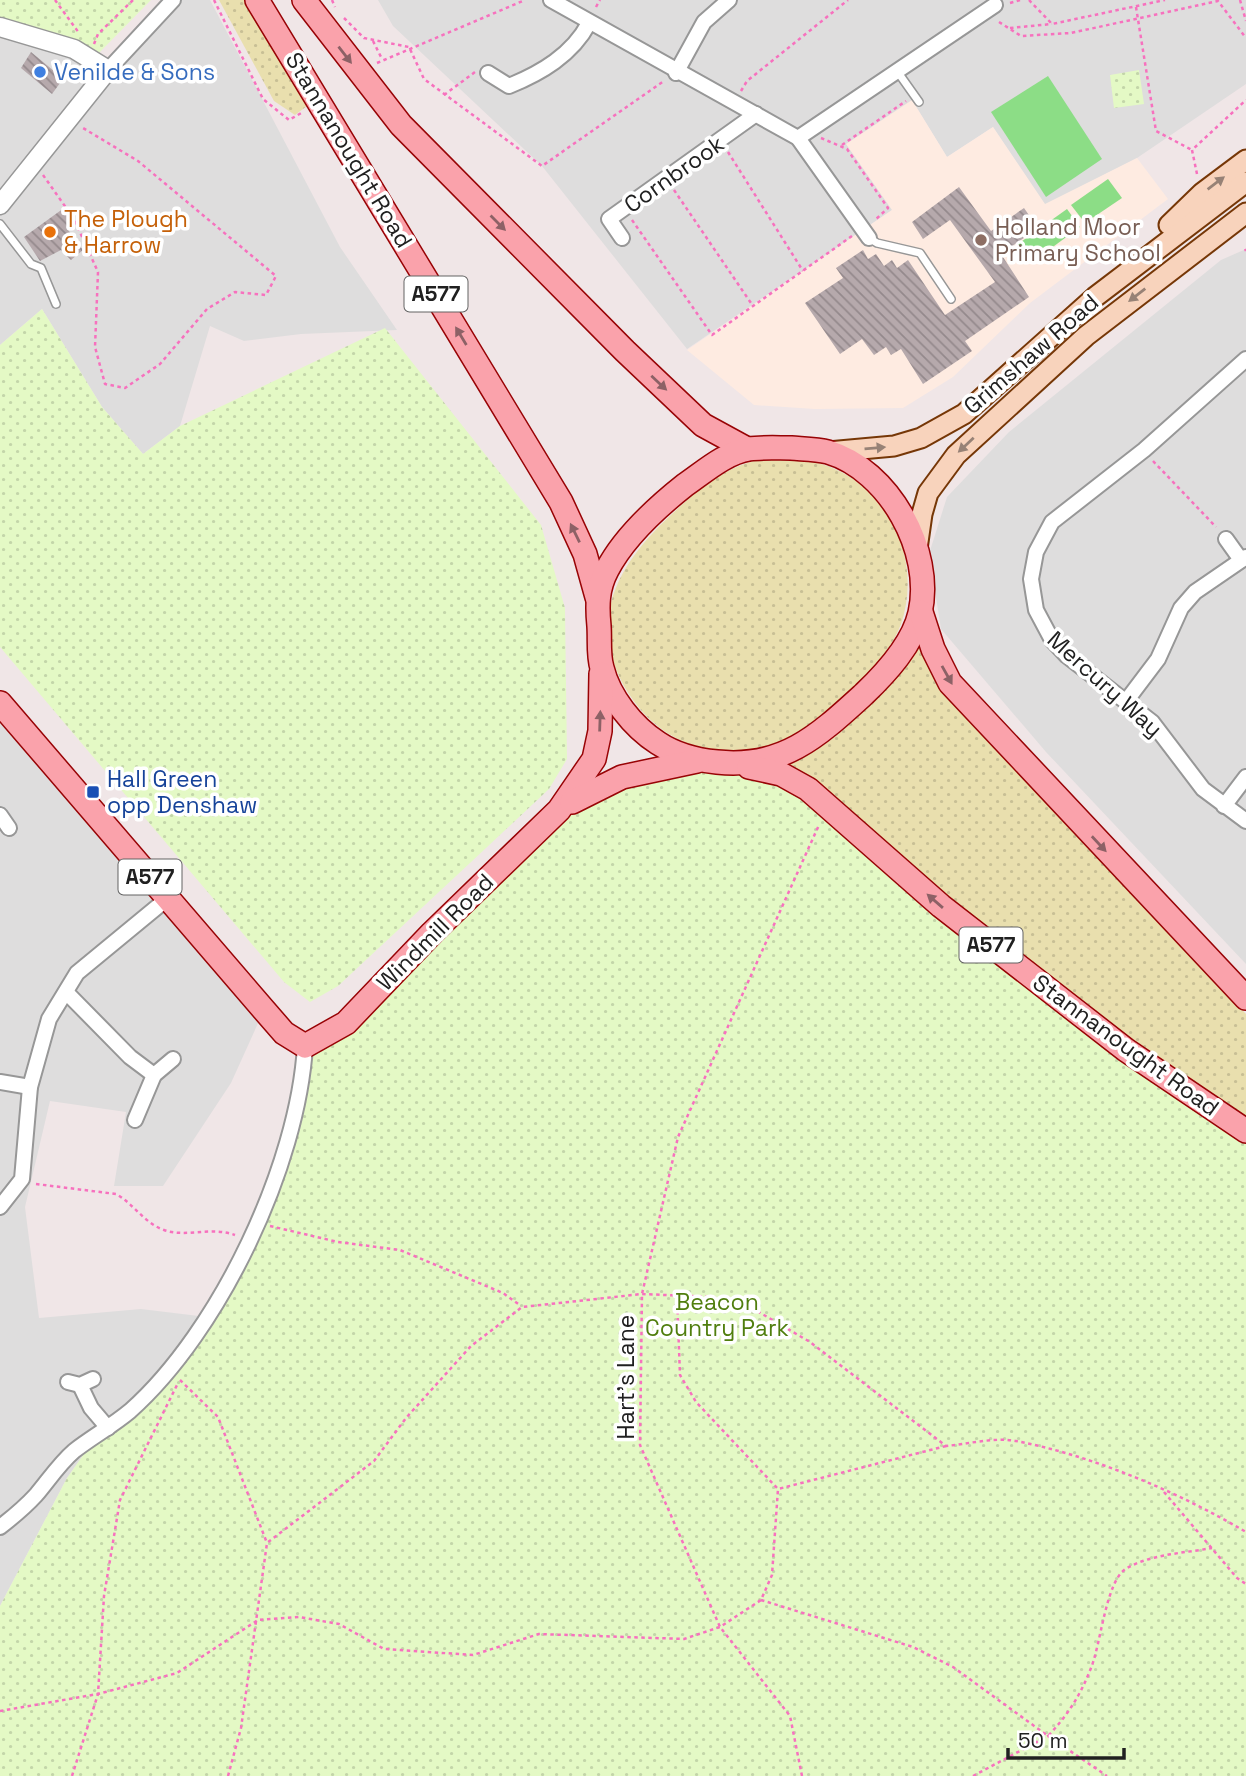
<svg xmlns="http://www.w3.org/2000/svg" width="1246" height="1776" font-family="'Space Grotesk',sans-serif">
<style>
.residential{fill:#dedddd}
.education{fill:#feebe1}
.grass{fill:url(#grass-dots)}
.park{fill:url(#park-dots)}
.pitch{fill:#8cdd86}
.building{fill:url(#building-back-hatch)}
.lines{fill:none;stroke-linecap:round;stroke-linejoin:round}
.service-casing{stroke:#979797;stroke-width:10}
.minor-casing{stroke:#979797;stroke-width:18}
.tertiary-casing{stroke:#979797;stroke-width:21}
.secondary-casing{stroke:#763707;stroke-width:23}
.primary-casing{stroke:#980305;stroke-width:26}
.path{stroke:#f771be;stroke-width:2.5;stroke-dasharray:3.5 3.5;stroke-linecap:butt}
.service{stroke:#fff;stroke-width:7}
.minor{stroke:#fff;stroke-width:14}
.tertiary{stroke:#fff;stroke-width:18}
.secondary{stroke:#f8d3bc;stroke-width:19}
.primary{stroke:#faa2ab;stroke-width:23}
.oneway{fill:#8d6166}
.oneway2{fill:#978276}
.shop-dot{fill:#3f7fe0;stroke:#fff;stroke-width:2.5}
.food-dot{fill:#e8710a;stroke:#fff;stroke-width:2.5}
.education-dot{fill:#8d6e63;stroke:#fff;stroke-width:2.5}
.transit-dot{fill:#1a4fb4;stroke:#fff;stroke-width:2.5}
.labels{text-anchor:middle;stroke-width:7;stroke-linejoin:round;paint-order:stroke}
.shield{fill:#fff;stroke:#636363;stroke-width:2}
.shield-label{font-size:21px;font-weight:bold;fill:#202020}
.shop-label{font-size:23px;fill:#366cbe;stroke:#fff;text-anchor:start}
.street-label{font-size:23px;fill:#202020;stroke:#fff}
.food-label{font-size:23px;fill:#c56008;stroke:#fff;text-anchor:start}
.education-label{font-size:23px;fill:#785e54;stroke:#fff;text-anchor:start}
.transit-label{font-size:23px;fill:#164399;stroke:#fff;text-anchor:start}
.park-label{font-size:23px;fill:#507e0e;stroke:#fff}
</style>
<defs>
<pattern id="grass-dots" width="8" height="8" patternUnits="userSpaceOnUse" patternTransform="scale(1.75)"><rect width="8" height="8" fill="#e9dfae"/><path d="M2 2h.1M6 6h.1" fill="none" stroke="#c8bf95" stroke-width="1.8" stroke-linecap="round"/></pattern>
<pattern id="park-dots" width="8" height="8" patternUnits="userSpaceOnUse" patternTransform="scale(1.75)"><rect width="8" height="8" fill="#e4f9c5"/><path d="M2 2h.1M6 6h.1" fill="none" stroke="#c3d5a9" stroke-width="1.8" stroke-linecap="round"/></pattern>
<pattern id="building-back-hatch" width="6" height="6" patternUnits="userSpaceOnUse" patternTransform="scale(1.75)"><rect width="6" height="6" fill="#b6a9ac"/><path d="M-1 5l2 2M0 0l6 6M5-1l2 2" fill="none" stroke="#94898c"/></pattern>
</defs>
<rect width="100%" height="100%" fill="#f0e6e7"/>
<g class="residential">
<polygon points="173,0 210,0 340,247 397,330 301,334 244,341 210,326 180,426 143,454 102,407 42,309 0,345 0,27 108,70"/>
<polygon points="378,0 1246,0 1246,84 1137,158 1045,205 993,127 947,157 912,100 892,210 687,349 542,166 393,26"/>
<polygon points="1246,249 1246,964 1046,752 941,629 929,554 947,497 1009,432 1221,260"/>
<polygon points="0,703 264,1010 231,1083 163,1186 114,1186 126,1112 50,1101 25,1207 39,1318 141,1309 207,1317 167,1372 96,1437 67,1478 0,1606"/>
</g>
<polygon class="education" points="912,100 947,157 993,127 1045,204 1137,158 1168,199 1030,303 953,377 903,408 815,409 754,405 687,350 892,210 846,144"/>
<g class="grass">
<polygon points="219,0 249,0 311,103 295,115 274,101"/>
<path d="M767 458C792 458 816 459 839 471 895 498 921 566 901 624 890 653 868 674 846 694 795 741 744 773 676 738 653 726 636 707 624 686 586 615 621 561 673 513 701 487 727 465 767 458Z"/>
<path d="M919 643 927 661 1061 817 1246 1014V1121L1117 1034 964 916 787 765C843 743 884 690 919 643Z"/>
</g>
<g class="park">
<polygon points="0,0 151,0 96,56 0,24"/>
<polygon points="1139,70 1144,104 1114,108 1110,75"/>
<polygon points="42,309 102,407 143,454 180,426 385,328 541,525 565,608 567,759 549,789 470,863 338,986 310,1002 284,982 0,647 0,345"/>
<polygon points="700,760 781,774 1246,1131 1246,1776 0,1776 0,1606 67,1478 96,1437 130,1410 207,1317 286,1152 305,1046 559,810"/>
</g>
<g class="pitch">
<polygon points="1048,76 1102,159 1046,197 991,112"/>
<polygon points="1108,179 1122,198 1085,223 1071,205"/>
<polygon points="1067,209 1080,227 1031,263 1018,244"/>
</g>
<g class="building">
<polygon points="31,52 60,76 60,83 52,94 21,68"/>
<polygon points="959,187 991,231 1024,208 1038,228 1001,254 1029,297 965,341 972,351 923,384 901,349 891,355 886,347 874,355 862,339 840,354 805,303 843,278 836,268 863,250 868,259 876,254 884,266 892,260 897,268 908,260 945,315 995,282 950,220 923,239 912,222"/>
<polygon points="64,208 72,223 66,227 83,250 71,260 61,250 40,261 24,237"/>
</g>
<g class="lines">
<g class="service-casing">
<g id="service">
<polyline points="897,71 919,102"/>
<polyline points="0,224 31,264 41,268 56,304"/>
<polyline points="869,238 877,243 920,253 951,299"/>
</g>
</g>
<g class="minor-casing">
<g id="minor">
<polyline points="551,0 798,138 869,238"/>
<polyline points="108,70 173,0"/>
<path d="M488 73 509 86C541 73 572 55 589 23"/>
<polyline points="676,73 704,22 729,0"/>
<polyline points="798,138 995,5"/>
<polyline points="622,238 609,219 756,114"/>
<polyline points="1246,359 1144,450 1052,522 1036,552 1031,579 1036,610 1052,640 1067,656 1152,722 1203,789 1246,821"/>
<polyline points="1226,539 1241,560"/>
<polyline points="1127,700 1158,659 1181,608 1195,592 1246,557"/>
<polyline points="1224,806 1246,777"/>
<polyline points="0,815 9,828"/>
<polyline points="66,992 130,1057 154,1075"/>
<polyline points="0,1082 30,1087"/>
<polyline points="135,1120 154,1075 173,1059"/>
<polyline points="0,1207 22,1179 30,1087 49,1019 77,973 168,898"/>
<polyline points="68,1382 80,1385 93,1379"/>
<polyline points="80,1385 91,1408 108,1428"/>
<path d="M0 1527C13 1517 25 1507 36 1495 48 1481 59 1464 74 1451 92 1437 112 1426 130 1411 220 1331 298 1165 305 1046"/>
</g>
</g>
<g class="tertiary-casing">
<polyline id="tertiary" points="0,27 74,49 108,70 0,205"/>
</g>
<g class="secondary-casing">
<g id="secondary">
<polyline points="1169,225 1202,193 1246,160"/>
<polyline points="828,452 894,446 921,438 964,414 1095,297 1246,182"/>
<polyline points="917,549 922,514 928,493 956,455 1086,336 1246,213"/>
</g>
</g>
<g class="primary-casing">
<g id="primary">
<polyline points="257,0 561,502 585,554 597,597"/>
<polyline points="304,0 401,125 625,351 703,425 747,449"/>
<path d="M791 448C803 449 817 449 828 452 889 470 934 551 920 613 913 644 886 673 864 694 818 736 783 769 717 762 696 760 676 755 658 743 633 727 609 697 602 668 598 655 600 640 599 626 597 606 597 589 607 570 624 537 656 508 685 485 704 472 725 453 749 449 762 447 777 448 791 448Z"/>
<polyline points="921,612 933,649 950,683 1246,998"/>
<polyline points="0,703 264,1010 284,1033 305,1046 346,1023 432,933 559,810 594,759 600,731 601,674"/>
<polyline points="749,767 781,774 808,789 941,906 1126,1050 1246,1131"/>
<polyline points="572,802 622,777 697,761"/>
</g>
</g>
<g class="path">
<polyline points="55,0 79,33"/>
<polyline points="214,0 263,99 289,120 303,112"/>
<polyline points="332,0 335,7"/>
<polyline points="1029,0 1052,24 1165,0"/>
<polyline points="1240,0 1246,21"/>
<polyline points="1010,3 1020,0"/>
<polyline points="596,7 600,0"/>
<polyline points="1136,7 1156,131 1192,150"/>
<polyline points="344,18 364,38 409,47 424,79 542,166 664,81"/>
<polyline points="999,22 1021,36 1071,33 1218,1 1246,38"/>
<polyline points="1010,28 1052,24"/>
<polyline points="373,41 382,59"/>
<polyline points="94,44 98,34 133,0"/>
<polyline points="377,63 525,0"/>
<polyline points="741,91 747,81 848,0"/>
<polyline points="444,95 475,72"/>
<polyline points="821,138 847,149 888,208 875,220"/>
<polyline points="842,145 906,101"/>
<polyline points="728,152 803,271"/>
<polyline points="1197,174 1192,150 1246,100"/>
<polyline points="43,175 74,219 98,272 95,347 105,384 125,388 160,364 207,309 235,292 266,295 276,276 138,161 83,128"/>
<polyline points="674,190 753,306"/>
<polyline points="632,220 712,335 852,236"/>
<polyline points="1245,249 1246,251"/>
<polyline points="1153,461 1216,527"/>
<path d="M36 1184 116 1194C134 1204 144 1223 164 1230 186 1238 210 1226 235 1235"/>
<polyline points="270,1226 338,1242 400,1250 503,1293 521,1306"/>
<polyline points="677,1297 680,1375 696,1402 778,1489 946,1446"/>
<polyline points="180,1380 218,1417 267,1543"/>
<polyline points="1164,1492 1237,1578 1246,1584"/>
<path d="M761 1600 913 1647 953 1667 1048 1736C1068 1715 1081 1694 1091 1668 1101 1644 1106 1579 1127 1568 1152 1554 1185 1553 1212 1548"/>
<polyline points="0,1711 98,1694 177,1673 258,1620 299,1617 339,1624 384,1649 473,1655 539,1634 684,1639 720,1627 761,1600 772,1575 778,1489"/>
<polyline points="72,1776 98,1694 104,1596 120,1500 177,1385"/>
<path d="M228 1776 241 1728 267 1543 374 1461 406 1418 471 1346 522 1307 642 1294 735 1298 810 1342 946 1446C967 1444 995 1437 1016 1441 1094 1456 1178 1492 1246 1532"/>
<polyline points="802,1776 790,1716 720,1627 640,1445 642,1294 678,1137 819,825"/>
<polyline points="973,1776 1048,1736 1107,1776"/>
</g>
<use href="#service" class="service"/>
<use href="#minor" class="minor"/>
<use href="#tertiary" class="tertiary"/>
<use href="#secondary" class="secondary"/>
<use href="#primary" class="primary"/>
</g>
<defs><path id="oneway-solid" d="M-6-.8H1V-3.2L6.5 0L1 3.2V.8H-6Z" transform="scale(1.75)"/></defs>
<g class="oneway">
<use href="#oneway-solid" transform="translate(345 55) rotate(52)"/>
<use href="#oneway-solid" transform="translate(498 223) rotate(45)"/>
<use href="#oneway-solid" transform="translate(461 336) rotate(-121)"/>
<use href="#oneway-solid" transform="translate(659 383) rotate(43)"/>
<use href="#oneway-solid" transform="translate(575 533) rotate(-116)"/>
<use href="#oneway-solid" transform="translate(947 675) rotate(61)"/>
<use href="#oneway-solid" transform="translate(600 721) rotate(-88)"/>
<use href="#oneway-solid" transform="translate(1099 844) rotate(47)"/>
<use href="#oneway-solid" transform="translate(935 901) rotate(-139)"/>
</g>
<g class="oneway2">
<use href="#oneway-solid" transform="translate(1216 183) rotate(-37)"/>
<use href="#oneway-solid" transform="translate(1137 295) rotate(142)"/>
<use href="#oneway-solid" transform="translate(966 445) rotate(137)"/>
<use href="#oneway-solid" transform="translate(875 448) rotate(-5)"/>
</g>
<circle class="shop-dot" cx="40" cy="72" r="7"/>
<circle class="food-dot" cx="50" cy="232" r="7"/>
<circle class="education-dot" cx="981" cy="240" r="7"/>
<rect class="transit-dot" x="86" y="785" width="14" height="14" rx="3.5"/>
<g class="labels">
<g class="shield">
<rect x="404.5" y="276.5" width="63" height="35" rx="5"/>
<rect x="118.5" y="859.5" width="63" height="35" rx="5"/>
<rect x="959.5" y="927.5" width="63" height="35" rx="5"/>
</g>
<g class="shield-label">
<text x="436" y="301">A577</text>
<text x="150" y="884">A577</text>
<text x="991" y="952">A577</text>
</g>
<g class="shop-label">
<text x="54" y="80">Venilde &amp; Sons</text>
</g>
<g class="street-label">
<text transform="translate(349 150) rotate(59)" y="8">Stannanought Road</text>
<text transform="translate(674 174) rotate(-35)" y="8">Cornbrook</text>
<text transform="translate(1031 354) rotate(-41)" y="8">Grimshaw Road</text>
<text transform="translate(1105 684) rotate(42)" y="8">Mercury Way</text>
<text transform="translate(435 932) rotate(-45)" y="8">Windmill Road</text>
<text transform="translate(1126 1045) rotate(36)" y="8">Stannanought Road</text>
<text transform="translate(626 1377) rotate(-90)" y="8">Hart's Lane</text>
</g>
<g class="food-label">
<text x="64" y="227">The Plough<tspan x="64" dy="26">&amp; Harrow</tspan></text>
</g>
<g class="education-label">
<text x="995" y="235">Holland Moor<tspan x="995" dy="26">Primary School</tspan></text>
</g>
<g class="transit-label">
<text x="107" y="787">Hall Green<tspan x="107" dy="26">opp Denshaw</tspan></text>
</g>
<g class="park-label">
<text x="717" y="1310">Beacon<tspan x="717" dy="26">Country Park</tspan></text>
</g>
</g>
<path d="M1008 1748v10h116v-10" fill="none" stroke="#202020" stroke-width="3.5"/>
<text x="1018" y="1748" font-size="21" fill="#202020" stroke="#ffffff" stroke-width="5" paint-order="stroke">50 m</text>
</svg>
